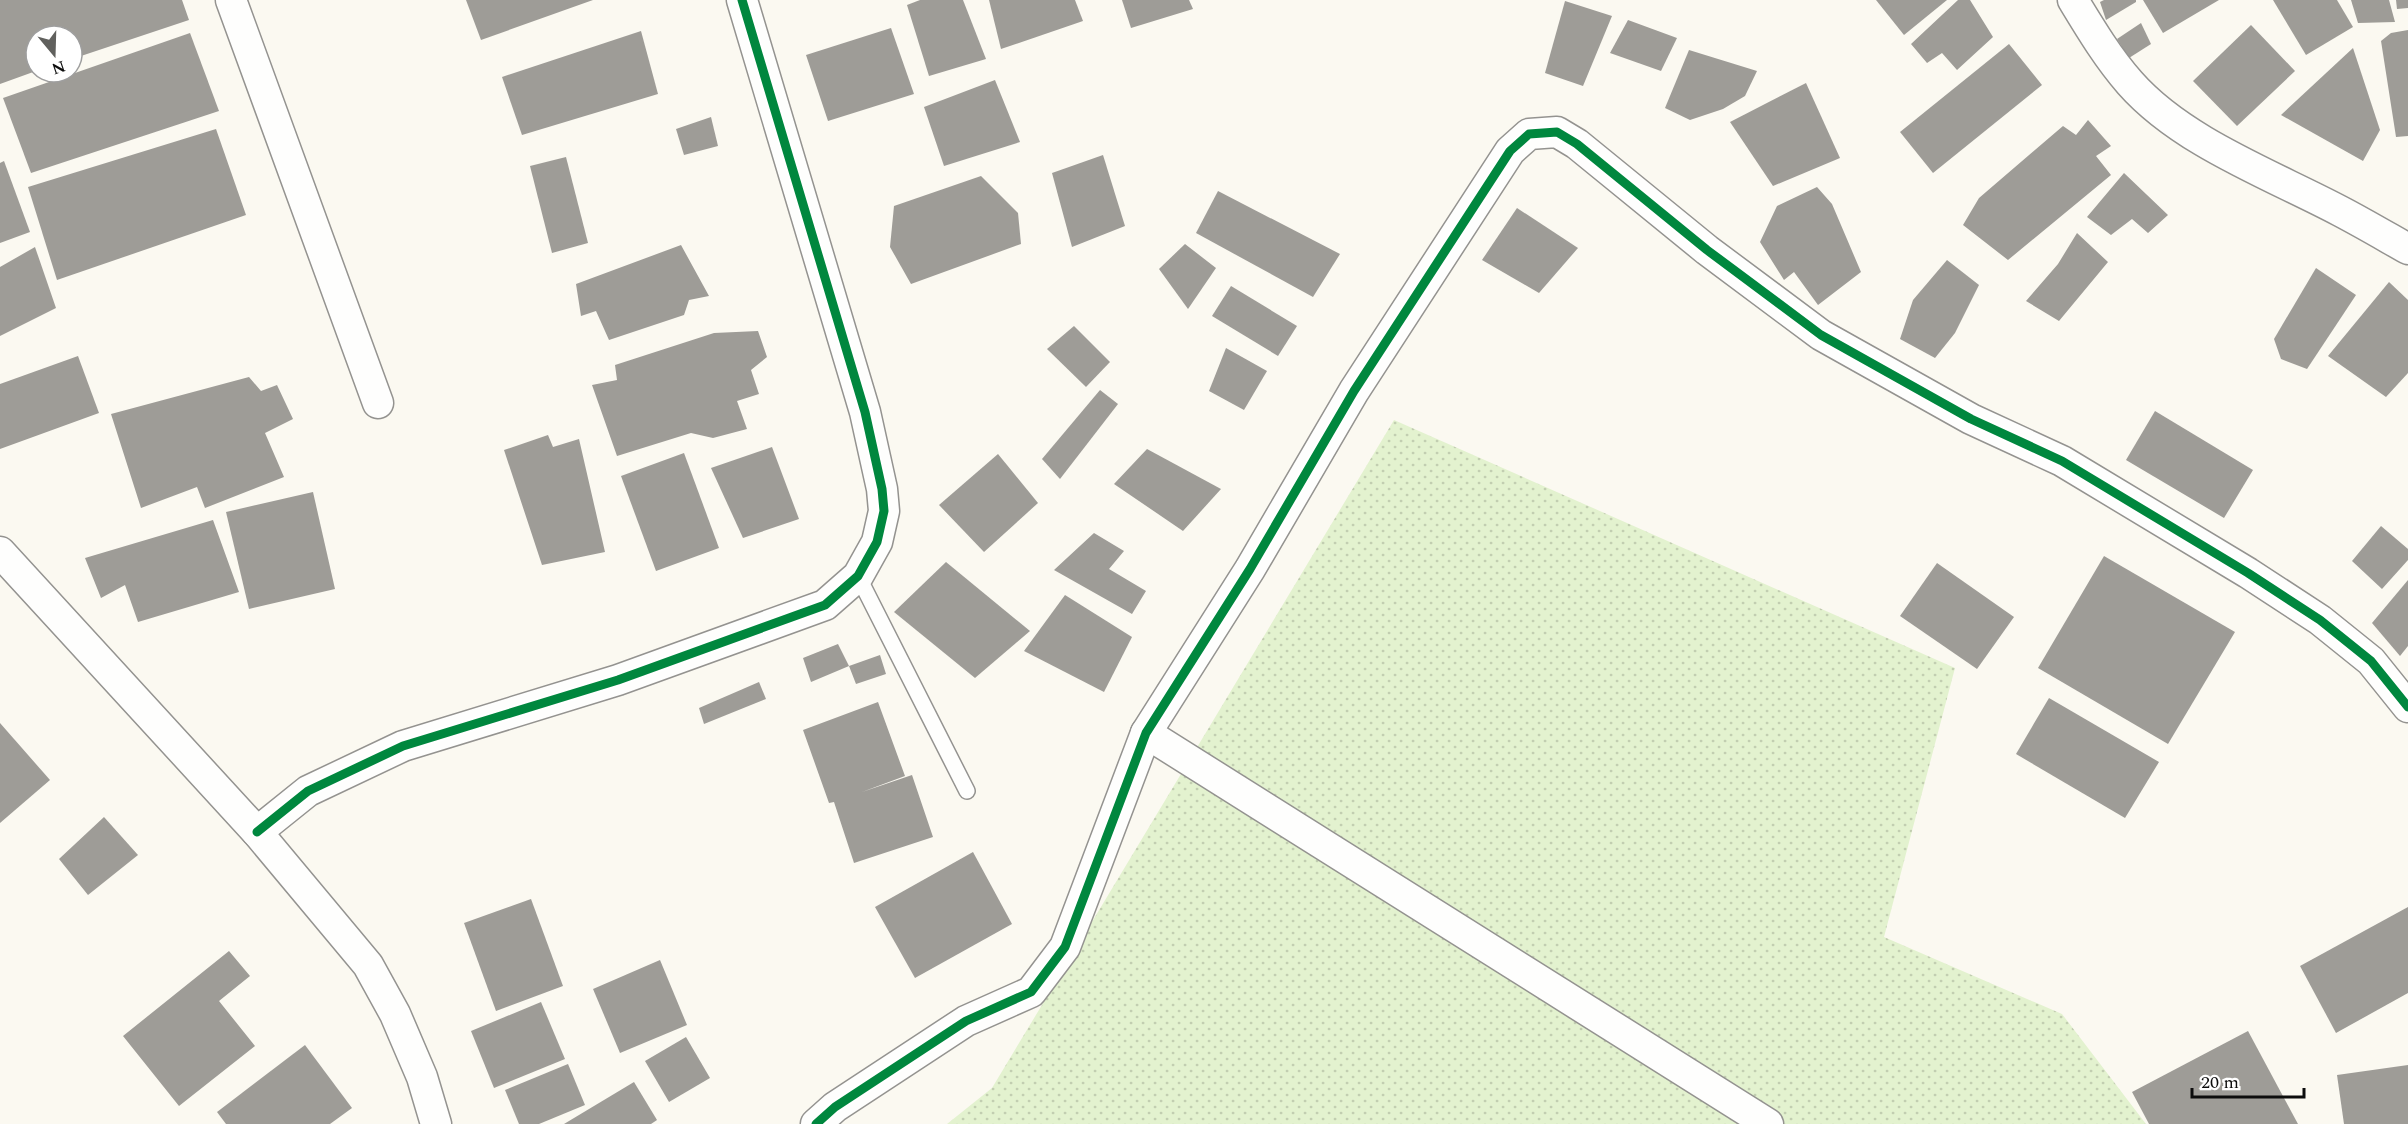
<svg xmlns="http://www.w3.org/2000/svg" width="2408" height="1124" font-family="Spectral,serif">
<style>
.grass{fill:url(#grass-dots)}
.building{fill:#9e9c97}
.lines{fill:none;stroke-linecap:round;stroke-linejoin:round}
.lane-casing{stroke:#949390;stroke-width:18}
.street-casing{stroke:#949390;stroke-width:33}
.lane{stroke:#fefefd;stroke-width:15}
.street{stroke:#fefefd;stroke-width:30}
.cycleway-casing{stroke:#fff;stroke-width:13}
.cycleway{stroke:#00873e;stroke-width:9}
</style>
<defs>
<pattern id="grass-dots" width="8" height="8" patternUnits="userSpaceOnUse" patternTransform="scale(1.5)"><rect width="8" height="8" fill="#e3f2cf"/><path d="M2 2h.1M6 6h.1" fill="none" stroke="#c2ceb1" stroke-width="1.8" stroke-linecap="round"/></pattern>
</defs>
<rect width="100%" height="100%" fill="#fbf9f1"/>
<polygon class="grass" points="1394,420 1955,668 1884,937 2062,1014 2146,1124 947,1124 992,1088"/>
<g class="building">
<polygon points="0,0 182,0 189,20 72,59 72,36 36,36 36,71 0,84"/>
<polygon points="466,0 593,0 481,40"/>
<polygon points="920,0 963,0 986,59 929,76 907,5"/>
<polygon points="989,0 1075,0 1083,21 1001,49"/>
<polygon points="1122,0 1189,0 1193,9 1131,28"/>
<polygon points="1876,0 1947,0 1904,35"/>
<polygon points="1958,0 1970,0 1993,37 1957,70 1942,53 1927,63 1911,44"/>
<polygon points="2104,0 2136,0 2136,2 2106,20 2100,2"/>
<polygon points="2143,0 2219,0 2163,33"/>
<polygon points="2273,0 2337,0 2353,27 2306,55"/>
<polygon points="2351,0 2389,0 2395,22 2358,23"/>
<polygon points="2396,0 2408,0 2408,8 2397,9"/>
<polygon points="1565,1 1612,16 1583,86 1545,73"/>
<polygon points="1628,20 1677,38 1661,71 1610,53"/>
<polygon points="2141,23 2151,44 2129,58 2117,39"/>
<polygon points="2251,25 2295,71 2237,126 2193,81"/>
<polygon points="891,28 914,94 828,121 806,55"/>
<polygon points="2408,30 2408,136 2396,137 2381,41 2391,33"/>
<polygon points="641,31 658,94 522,135 502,77"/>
<polygon points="190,33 219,111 31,173 3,98"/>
<polygon points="2009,44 2042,85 1933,173 1900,132"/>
<polygon points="2353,48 2380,130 2363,161 2281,115"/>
<polygon points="1689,50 1757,71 1745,96 1723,109 1690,120 1665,108"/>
<polygon points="995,80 1020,142 944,166 924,107"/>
<polygon points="1806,83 1840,158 1773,186 1730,122"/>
<polygon points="711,117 718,146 684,155 676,129"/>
<polygon points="2088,120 2111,146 2096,156 2111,175 2008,260 1963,225 1979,198 2063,126 2076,135"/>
<polygon points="216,129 246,215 57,280 28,187"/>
<polygon points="1103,155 1125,226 1072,247 1052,173"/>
<polygon points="566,157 588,243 552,253 530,166"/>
<polygon points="4,161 30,232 0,243 0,163"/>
<polygon points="2124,173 2168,215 2148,233 2132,219 2111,235 2087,217"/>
<polygon points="981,176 1018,213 1021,244 911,284 890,247 894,206"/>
<polygon points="1817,187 1832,204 1861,272 1818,305 1794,272 1784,280 1760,242 1777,206"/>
<polygon points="1218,191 1340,254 1313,297 1196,233"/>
<polygon points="1517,208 1578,248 1539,293 1482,260"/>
<polygon points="2077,233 2108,262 2059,321 2026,301 2058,264"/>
<polygon points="1185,244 1216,268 1188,309 1159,269"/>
<polygon points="681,245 709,296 689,300 684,315 609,340 596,311 581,316 576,284"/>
<polygon points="35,247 56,308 0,336 0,267"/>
<polygon points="1947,260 1979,285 1955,333 1935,358 1900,339 1913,300"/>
<polygon points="2316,268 2356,295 2307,369 2281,359 2274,339"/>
<polygon points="2389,282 2408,300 2408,373 2386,397 2328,356"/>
<polygon points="1231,286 1297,326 1278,356 1212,316"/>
<polygon points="1074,326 1110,362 1086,387 1047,349"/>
<polygon points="758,331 767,357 751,370 759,394 737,401 747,429 713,438 691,433 617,456 592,385 617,380 615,365 714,333"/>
<polygon points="1226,348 1267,371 1244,410 1209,391"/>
<polygon points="78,356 99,413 0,449 0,384"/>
<polygon points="249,377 261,391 277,385 293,419 265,433 284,477 205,508 197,487 141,508 111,414"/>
<polygon points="1100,390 1118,404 1060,479 1042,459"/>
<polygon points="2155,411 2253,470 2224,518 2126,460"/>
<polygon points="548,435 553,447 579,439 605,552 542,565 504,450"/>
<polygon points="772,447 799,519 743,538 711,468"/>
<polygon points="1147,449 1221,489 1183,531 1114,484"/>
<polygon points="684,453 719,548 656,571 621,476"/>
<polygon points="998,454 1038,503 984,552 939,505"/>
<polygon points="313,492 335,589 249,609 226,512"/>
<polygon points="213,520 239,592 138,622 125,585 101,598 85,558"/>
<polygon points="2381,526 2408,549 2408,560 2382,589 2352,561"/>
<polygon points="1094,533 1124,551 1109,569 1146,591 1132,614 1054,570"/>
<polygon points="2104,556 2235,632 2168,744 2038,668"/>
<polygon points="946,562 1030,631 975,678 894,612"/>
<polygon points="1937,563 2014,617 1977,669 1900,616"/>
<polygon points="2408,580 2408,646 2400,656 2372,623"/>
<polygon points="1065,595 1132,637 1104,692 1024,651"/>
<polygon points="838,644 849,666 880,655 886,674 856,684 849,666 811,682 803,658"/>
<polygon points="759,682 766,699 704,724 699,708"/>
<polygon points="2049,698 2159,762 2125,818 2016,754"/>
<polygon points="878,702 905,776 862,792 912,775 933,837 854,863 834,802 829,803 803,730"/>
<polygon points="0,723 50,780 0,823"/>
<polygon points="104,817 138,855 88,895 59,859"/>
<polygon points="973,852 1012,924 915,978 875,907"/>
<polygon points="531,899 563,986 496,1011 464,923"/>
<polygon points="2408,907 2408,993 2336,1033 2300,966"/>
<polygon points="229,951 250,976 219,1001 255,1046 179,1106 123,1036"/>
<polygon points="660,960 687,1025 620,1053 593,989"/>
<polygon points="541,1002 565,1059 494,1088 471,1031"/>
<polygon points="2248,1031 2298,1124 2149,1124 2132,1092"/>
<polygon points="686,1037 710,1078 669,1102 645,1061"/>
<polygon points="305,1045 352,1108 330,1124 226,1124 217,1112"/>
<polygon points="568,1064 585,1105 539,1124 519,1124 505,1090"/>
<polygon points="2408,1065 2408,1124 2344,1124 2337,1075"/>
<polygon points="634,1082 657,1120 651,1124 564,1124"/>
</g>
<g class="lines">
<g class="lane-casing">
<polyline id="lane" points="858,576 967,791"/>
</g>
<g class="street-casing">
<g id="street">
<polyline points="231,0 378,403"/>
<path d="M2073 0C2090 28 2108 58 2130 83 2182 142 2272 175 2340 211 2363 223 2385 236 2408 249"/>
<polyline points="0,552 257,832 368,965 395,1014 422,1077 436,1124"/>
<polyline points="1146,733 1768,1124"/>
<polyline points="257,832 308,791 403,746 618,680 825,605 858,576 877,542 884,511 882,489 865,412 742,0"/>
<polyline points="816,1124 835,1107 966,1021 1031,992 1065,947 1146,733 1250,569 1354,391 1510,151 1529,134 1557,132 1577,144 1707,250 1821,335 1971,419 2062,461 2248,573 2320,620 2371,661 2408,707"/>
</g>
</g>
<use href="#lane" class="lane"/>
<use href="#street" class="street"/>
<g class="cycleway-casing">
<g id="cycleway">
<polyline points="257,832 308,791 403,746 618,680 825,605 858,576 877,542 884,511 882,489 865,412 742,0"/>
<polyline points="816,1124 835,1107 966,1021 1031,992 1065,947 1146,733 1250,569 1354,391 1510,151 1529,134 1557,132 1577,144 1707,250 1821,335 1971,419 2062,461 2248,573 2320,620 2371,661 2408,707"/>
</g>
</g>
<use href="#cycleway" class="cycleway"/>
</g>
<g transform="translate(54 54) rotate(161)"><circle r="28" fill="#ffffff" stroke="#9e9e9e" stroke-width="1.5"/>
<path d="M0-4.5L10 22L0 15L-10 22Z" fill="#60605d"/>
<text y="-9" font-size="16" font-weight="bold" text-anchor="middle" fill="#0d0d0d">N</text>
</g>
<path d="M2192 1088v9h112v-9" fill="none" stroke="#0d0d0d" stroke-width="3"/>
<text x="2201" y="1088" font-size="18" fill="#0d0d0d" stroke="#ffffff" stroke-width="4.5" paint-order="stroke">20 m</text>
</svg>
